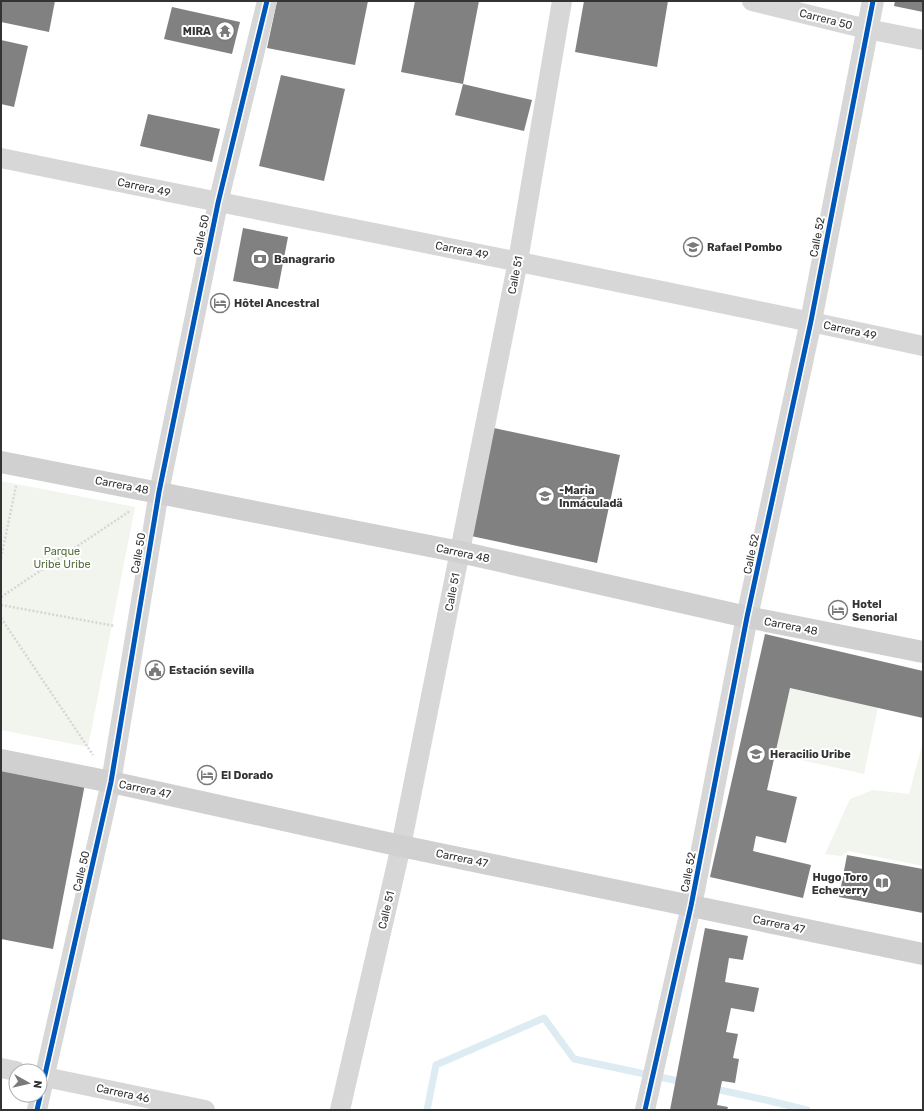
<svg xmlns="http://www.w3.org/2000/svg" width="924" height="1111" font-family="Rubik,sans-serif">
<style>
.green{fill:#f1f5ed}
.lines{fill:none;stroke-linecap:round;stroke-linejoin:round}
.stream{stroke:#ddebf3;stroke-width:7}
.building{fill:#818181}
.path{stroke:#d6d6d6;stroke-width:2.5;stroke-dasharray:2 2;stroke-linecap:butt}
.minor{stroke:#d7d7d7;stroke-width:20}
.tertiary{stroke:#d7d7d7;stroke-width:22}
.secondary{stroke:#d0d0d0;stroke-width:22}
.cycleway-casing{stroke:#fff;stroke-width:8}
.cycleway{stroke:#0057b8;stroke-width:5}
.labels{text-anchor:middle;stroke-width:4;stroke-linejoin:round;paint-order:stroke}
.street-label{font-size:11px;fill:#333;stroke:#fff}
.poi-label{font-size:11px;font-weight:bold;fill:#333;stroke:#fff;text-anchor:start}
.park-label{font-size:11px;fill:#56703f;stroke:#fff}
</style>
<rect width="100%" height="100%" fill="#fff"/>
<g class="green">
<polygon points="1,481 135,507 88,747 1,730"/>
<polygon points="788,688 878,707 864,774 774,754"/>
<polygon points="923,742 923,866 848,851 841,856 825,854 850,799 873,790 909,794"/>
</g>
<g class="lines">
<g class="stream">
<polyline points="711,1088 766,1100 807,1110"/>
<polyline points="427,1110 436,1065 544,1018 574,1059 683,1082"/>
</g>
</g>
<g class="building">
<polygon points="1,1 55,1 49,32 1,22"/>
<polygon points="277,1 368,1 355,65 267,48"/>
<polygon points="415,1 479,1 463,84 532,100 524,131 455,115 463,84 401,72"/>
<polygon points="584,1 668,1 657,67 575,52"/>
<polygon points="895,1 923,1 923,12 894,6"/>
<polygon points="172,7 240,22 232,54 164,39"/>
<polygon points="1,40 28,46 14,107 1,104"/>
<polygon points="281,75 345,89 324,181 259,166"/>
<polygon points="148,114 220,129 212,162 140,146"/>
<polygon points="243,228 288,237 278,289 233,281"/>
<polygon points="494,428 620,455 597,563 471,536"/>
<polygon points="765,634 923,671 923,718 790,688 767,790 797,797 786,843 756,836 753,851 811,865 803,898 710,877"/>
<polygon points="1,768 85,784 53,949 1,939"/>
<polygon points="847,855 923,869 923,913 839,897"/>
<polygon points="705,928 748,936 743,960 729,958 725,982 759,988 754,1012 731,1008 726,1032 738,1034 733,1058 739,1059 735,1083 722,1081 717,1105 728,1107 727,1110 670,1110"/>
</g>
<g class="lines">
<g class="path">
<polyline points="1,558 16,486"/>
<polyline points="1,597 130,511"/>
<polyline points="1,605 115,626"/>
<polyline points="1,618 93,755"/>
</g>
<g class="minor">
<polyline points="752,1 867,29 923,40"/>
<path d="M1 158C308 221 617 279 923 346"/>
<polyline points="1,1068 16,1071"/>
<polyline points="40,1076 205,1110"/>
<polyline points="37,1110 111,782 159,492 218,203 267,1"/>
<polyline points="340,1110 401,846 518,261 562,1"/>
<polyline points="645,1110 691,906"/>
</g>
<polyline class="tertiary" points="691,906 747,617 811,321 873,1"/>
<g class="secondary">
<polyline points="1,462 460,552 747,617 923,652"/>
<polyline points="1,760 111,782 401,846 923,954"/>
</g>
<g class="cycleway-casing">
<g id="cycleway">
<polyline points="37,1110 111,782 159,492 218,203 267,1"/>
<polyline points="645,1110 691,906 747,617 811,321 873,1"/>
</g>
</g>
<use href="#cycleway" class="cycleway"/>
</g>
<defs>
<g id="temple-ring" transform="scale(1)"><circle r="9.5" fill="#fff" stroke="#7a7a7a" stroke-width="1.5"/><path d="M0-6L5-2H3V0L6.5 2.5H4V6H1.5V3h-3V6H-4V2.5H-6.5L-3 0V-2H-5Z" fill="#7a7a7a"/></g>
<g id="school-ring" transform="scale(1)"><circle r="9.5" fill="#fff" stroke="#7a7a7a" stroke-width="1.5"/><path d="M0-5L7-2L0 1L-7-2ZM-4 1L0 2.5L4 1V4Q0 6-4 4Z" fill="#7a7a7a"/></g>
<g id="bank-ring" transform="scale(1)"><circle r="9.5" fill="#fff" stroke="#7a7a7a" stroke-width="1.5"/><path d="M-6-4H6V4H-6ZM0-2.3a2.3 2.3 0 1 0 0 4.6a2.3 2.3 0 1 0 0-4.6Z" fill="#7a7a7a"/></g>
<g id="hotel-ring" transform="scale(1)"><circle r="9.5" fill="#fff" stroke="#7a7a7a" stroke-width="1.5"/><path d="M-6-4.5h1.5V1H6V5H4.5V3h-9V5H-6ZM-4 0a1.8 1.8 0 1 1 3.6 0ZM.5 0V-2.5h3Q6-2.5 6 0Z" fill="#7a7a7a"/></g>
<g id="civic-ring" transform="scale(1)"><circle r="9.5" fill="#fff" stroke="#7a7a7a" stroke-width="1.5"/><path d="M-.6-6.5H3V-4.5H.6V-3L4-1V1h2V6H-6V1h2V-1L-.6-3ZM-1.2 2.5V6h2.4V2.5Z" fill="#7a7a7a"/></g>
<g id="library-ring" transform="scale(1)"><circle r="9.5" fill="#fff" stroke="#7a7a7a" stroke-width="1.5"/><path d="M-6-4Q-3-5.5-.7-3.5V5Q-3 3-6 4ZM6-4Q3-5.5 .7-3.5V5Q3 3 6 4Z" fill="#7a7a7a"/></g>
</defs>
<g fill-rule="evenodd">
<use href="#temple-ring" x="225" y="31"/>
<use href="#school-ring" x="693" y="247"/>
<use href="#bank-ring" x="260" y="259"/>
<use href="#hotel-ring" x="220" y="303"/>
<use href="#school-ring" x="545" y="496"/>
<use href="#hotel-ring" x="838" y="610"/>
<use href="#civic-ring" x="155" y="670"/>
<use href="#school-ring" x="756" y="754"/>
<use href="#hotel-ring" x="207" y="775"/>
<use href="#library-ring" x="882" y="883"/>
</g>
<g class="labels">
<g class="street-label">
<text transform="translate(826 19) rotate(14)" y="4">Carrera 50</text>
<text transform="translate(144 187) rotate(12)" y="4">Carrera 49</text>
<text transform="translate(201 235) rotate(-78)" y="4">Calle 50</text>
<text transform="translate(817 237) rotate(-79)" y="4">Calle 52</text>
<text transform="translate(462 250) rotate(11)" y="4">Carrera 49</text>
<text transform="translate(515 275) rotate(-79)" y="4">Calle 51</text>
<text transform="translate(850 330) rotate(12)" y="4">Carrera 49</text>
<text transform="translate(122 485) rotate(11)" y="4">Carrera 48</text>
<text transform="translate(138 553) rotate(-80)" y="4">Calle 50</text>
<text transform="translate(463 553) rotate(12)" y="4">Carrera 48</text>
<text transform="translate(751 554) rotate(-78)" y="4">Calle 52</text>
<text transform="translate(452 592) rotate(-79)" y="4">Calle 51</text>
<text transform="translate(791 626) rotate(11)" y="4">Carrera 48</text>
<text transform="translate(145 789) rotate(12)" y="4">Carrera 47</text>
<text transform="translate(462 858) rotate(12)" y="4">Carrera 47</text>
<text transform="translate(81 871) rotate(-77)" y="4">Calle 50</text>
<text transform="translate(688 872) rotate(-79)" y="4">Calle 52</text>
<text transform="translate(386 910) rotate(-77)" y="4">Calle 51</text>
<text transform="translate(779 924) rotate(12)" y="4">Carrera 47</text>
<text transform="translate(123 1093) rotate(12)" y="4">Carrera 46</text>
</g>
<g class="poi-label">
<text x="211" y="35" text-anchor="end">MIRA</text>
<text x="707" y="251">Rafael Pombo</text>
<text x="274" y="263">Banagrario</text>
<text x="234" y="307">Hôtel Ancestral</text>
<text x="559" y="494">-Maria<tspan x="559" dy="13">Inmáculadä</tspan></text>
<text x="852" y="608">Hotel<tspan x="852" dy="13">Senorial</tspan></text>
<text x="169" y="674">Estación sevilla</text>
<text x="770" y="758">Heracilio Uribe</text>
<text x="221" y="779">El Dorado</text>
<text x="868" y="881" text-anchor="end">Hugo Toro<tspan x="868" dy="13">Echeverry</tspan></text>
</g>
<g class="park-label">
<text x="62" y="555">Parque<tspan x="62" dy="13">Uribe Uribe</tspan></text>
</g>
</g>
<rect width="924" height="1111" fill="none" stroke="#333333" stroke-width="4"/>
<g transform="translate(28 1083) rotate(98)"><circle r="19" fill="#ffffff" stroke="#adadad"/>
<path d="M0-3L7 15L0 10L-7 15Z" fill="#7a7a7a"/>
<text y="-6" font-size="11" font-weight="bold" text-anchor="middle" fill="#333333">N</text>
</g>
</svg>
